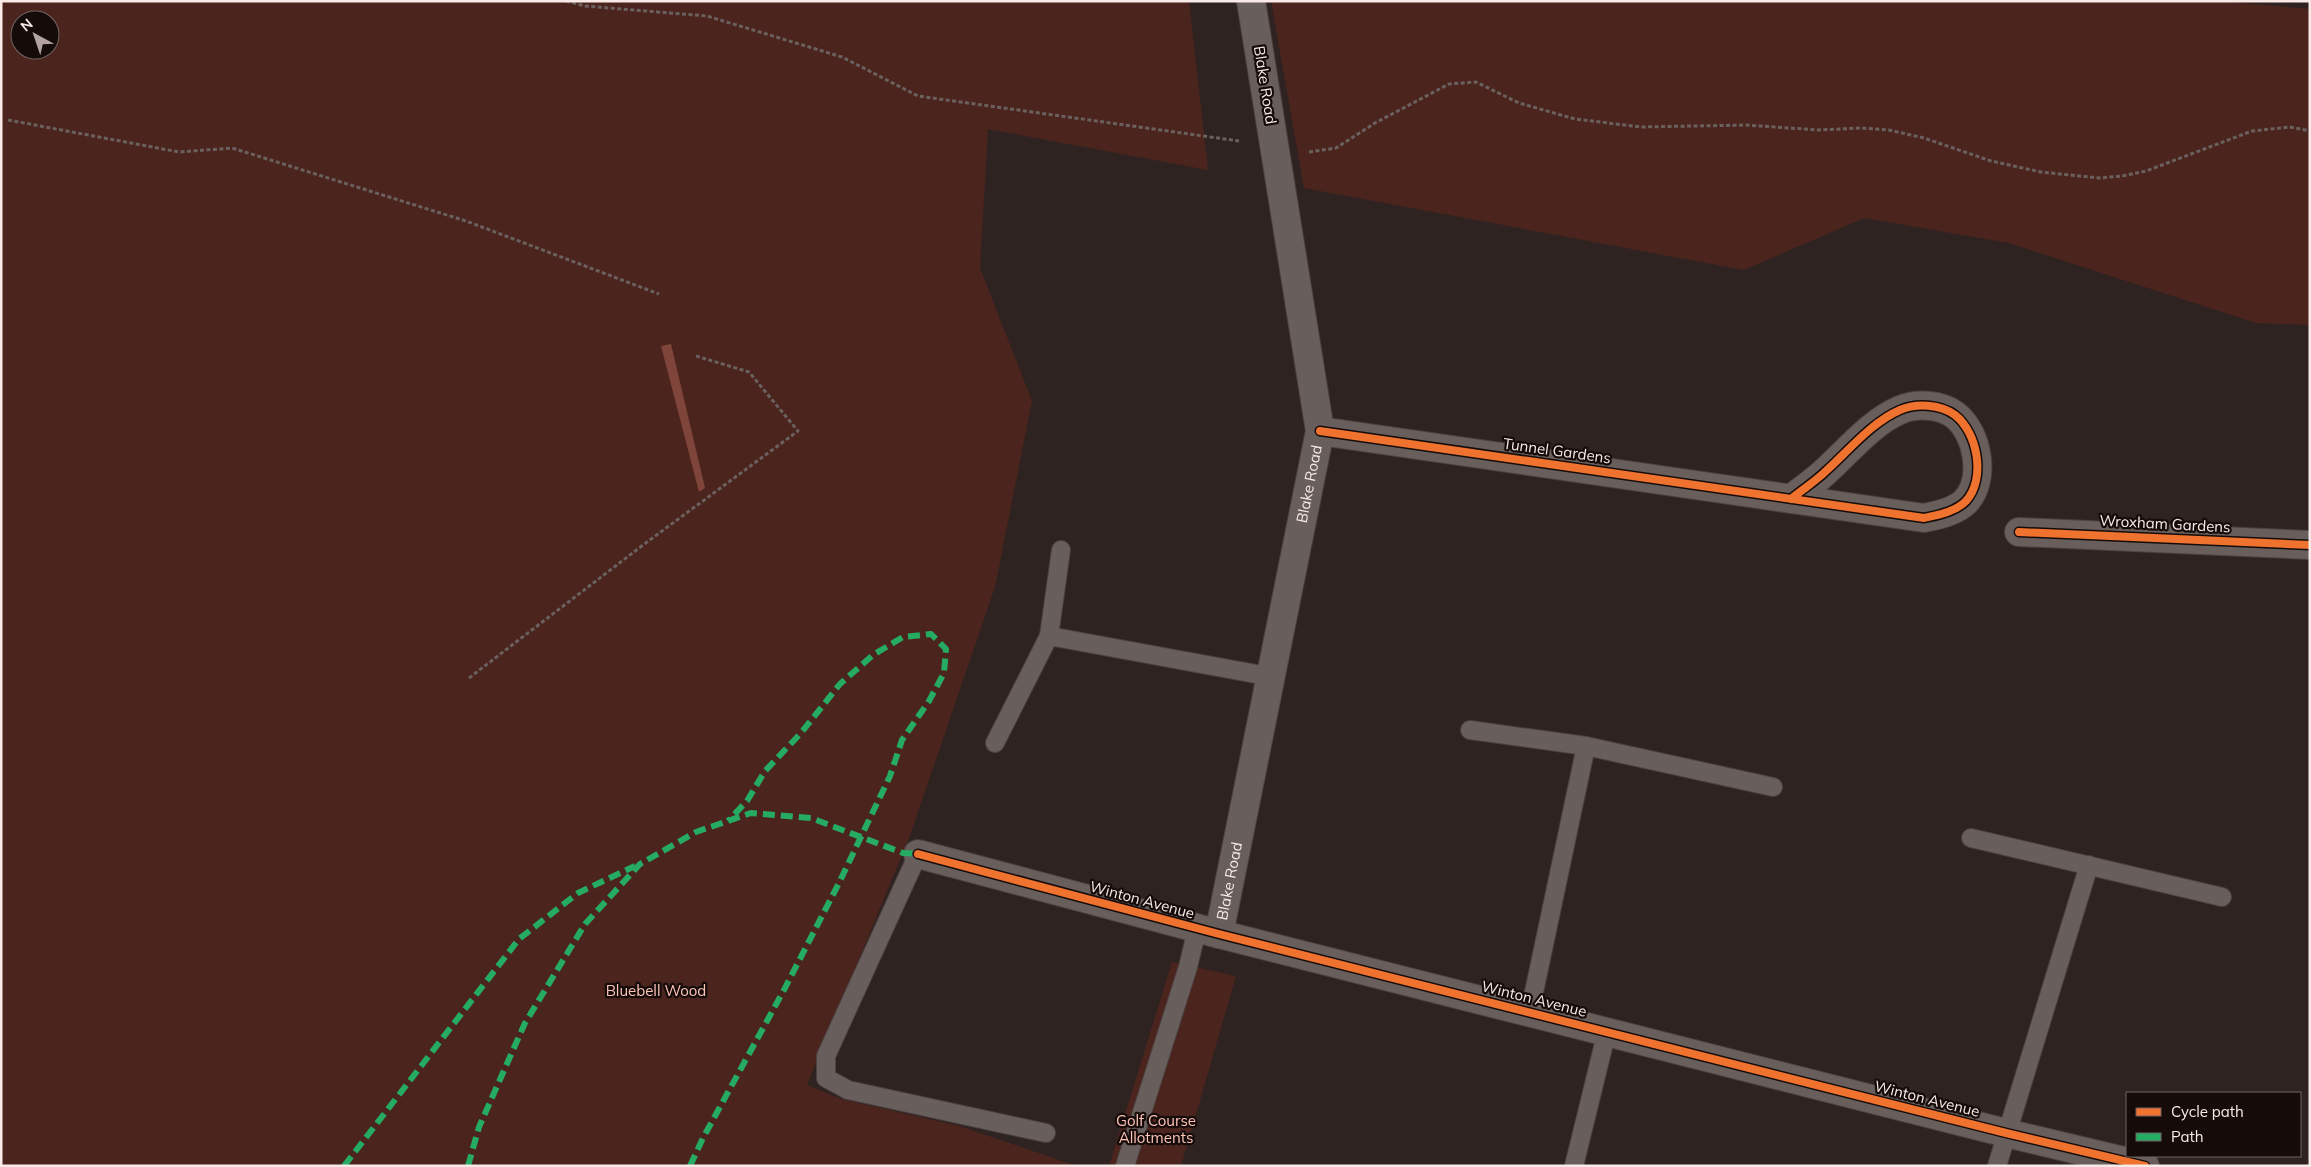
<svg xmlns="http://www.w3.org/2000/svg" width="2311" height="1167" font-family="Mulish,sans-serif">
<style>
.green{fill:#4c241e;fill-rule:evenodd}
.water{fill:#7f453a}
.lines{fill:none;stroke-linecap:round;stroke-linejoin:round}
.lane-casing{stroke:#4c4140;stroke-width:20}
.street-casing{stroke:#4c4140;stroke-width:30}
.path{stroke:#6a615f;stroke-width:3;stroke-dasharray:4 2.5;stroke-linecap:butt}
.lane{stroke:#685e5c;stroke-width:18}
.street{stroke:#685e5c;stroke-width:28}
.quiet{stroke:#26ab63;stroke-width:6;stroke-dasharray:12 6;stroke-linecap:butt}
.cycleway-casing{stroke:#150c0a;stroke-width:11}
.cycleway{stroke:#ef722f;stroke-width:8}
.labels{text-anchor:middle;stroke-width:4.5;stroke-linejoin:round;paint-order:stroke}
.street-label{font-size:15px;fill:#faeae7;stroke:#150c0a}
.park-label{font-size:15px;fill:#ffc3b8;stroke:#150c0a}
</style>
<rect width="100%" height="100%" fill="#2f2321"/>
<g class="green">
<path d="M1 1H1189L1208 170 988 129 980 268 1032 401 995 587 909 838 807 1085 841 1099 959 1126 1077 1166H1ZM20 20H50V50H20Z"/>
<polygon points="1271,1 2219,1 2310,9 2310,325 2256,323 2009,243 1864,218 1744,270 1304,188"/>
<polygon points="1172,962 1236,976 1181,1166 1109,1166"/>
</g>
<polygon class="water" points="671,344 705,488 699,492 661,346"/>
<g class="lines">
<g class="lane-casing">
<g id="lane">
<polyline points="1049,636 1272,677"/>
<polyline points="1470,730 1586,746 1773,787"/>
<polyline points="995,743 1049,636 1061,550"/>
<polyline points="1971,838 2222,897"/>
<polyline points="918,854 826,1056 826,1078 848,1090 1046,1133"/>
<polyline points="1530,1011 1586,746"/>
<polyline points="1125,1166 1188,967 1197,929"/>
<polyline points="1574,1166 1607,1031"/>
<polyline points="1997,1166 2089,865"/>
</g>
</g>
<g class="street-casing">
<g id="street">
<path d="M1320 431 1924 518C1938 515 1955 512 1966 501 1986 479 1978 433 1955 415 1940 404 1916 403 1900 410 1872 422 1849 450 1827 470 1816 481 1803 489 1791 499"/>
<polyline points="2019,532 2310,545"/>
<polyline points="918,854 1219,934 2006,1133 2145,1166"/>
<path id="s1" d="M1219 934 1320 431 1251 1"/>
</g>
</g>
<g class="path">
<polyline points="566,1 585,6 707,16 842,57 918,96 1239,141"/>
<polyline points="8,120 179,152 232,148 466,221 659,294"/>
<polyline points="1309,152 1336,148 1375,123 1449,84 1476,82 1519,103 1575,119 1641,127 1746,125 1818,130 1861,128 1889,130 1924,138 1991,161 2041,172 2099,178 2122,176 2146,171 2252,131 2290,127 2310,131"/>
<polyline points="469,678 643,545 798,431 749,372 696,356"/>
</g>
<use href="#lane" class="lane"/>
<use href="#street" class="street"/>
<g class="quiet">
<polyline points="344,1166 519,939 578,893 635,866"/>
<polyline points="468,1166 479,1127 525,1023 585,924 640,864 696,832 751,813 811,818 903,853 918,854"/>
<polyline points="690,1166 703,1138 785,988 839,883 890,776 902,740 929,701 944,673 946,649 931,634 903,637 873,655 840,684 801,733 765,771 747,801 728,821"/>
</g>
<g class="cycleway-casing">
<g id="cycleway">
<path d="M1320 431 1924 518C1938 515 1955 512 1966 501 1986 479 1978 433 1955 415 1940 404 1916 403 1900 410 1872 422 1849 450 1827 470 1816 481 1803 489 1791 499"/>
<polyline points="2019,532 2310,545"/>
<polyline points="918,854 1219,934 2006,1133 2145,1166"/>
</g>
</g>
<use href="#cycleway" class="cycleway"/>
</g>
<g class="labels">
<g class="street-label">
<text transform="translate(1265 85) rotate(81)" y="5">Blake Road</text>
<text transform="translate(1557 451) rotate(8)" y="5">Tunnel Gardens</text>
<text dy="5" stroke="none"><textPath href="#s1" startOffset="459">Blake Road</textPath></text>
<text transform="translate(2165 524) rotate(3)" y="5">Wroxham Gardens</text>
<text dy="5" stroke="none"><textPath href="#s1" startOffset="54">Blake Road</textPath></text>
<text transform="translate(1142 900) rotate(15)" y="5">Winton Avenue</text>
<text transform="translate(1534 999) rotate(14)" y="5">Winton Avenue</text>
<text transform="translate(1927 1099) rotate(14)" y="5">Winton Avenue</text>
</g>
<g class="park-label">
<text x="656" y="996">Bluebell Wood</text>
<text x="1156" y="1126">Golf Course<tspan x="1156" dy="17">Allotments</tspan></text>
</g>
</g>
<rect width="2311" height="1167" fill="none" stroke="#faeae7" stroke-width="5"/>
<rect x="2126" y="1092" width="175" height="65" fill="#150c0a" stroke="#716562"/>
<rect x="2136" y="1108" width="25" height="8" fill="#ef722f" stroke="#716562"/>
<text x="2171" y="1117" font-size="15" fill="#faeae7">Cycle path</text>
<rect x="2136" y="1133" width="25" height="8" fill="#26ab63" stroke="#716562"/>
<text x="2171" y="1142" font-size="15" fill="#faeae7">Path</text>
<g transform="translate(35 35) rotate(320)"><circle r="24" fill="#150c0a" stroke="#716562"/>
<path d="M0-4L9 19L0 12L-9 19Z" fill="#b3a4a2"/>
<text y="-8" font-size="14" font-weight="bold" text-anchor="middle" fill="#faeae7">N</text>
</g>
</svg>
